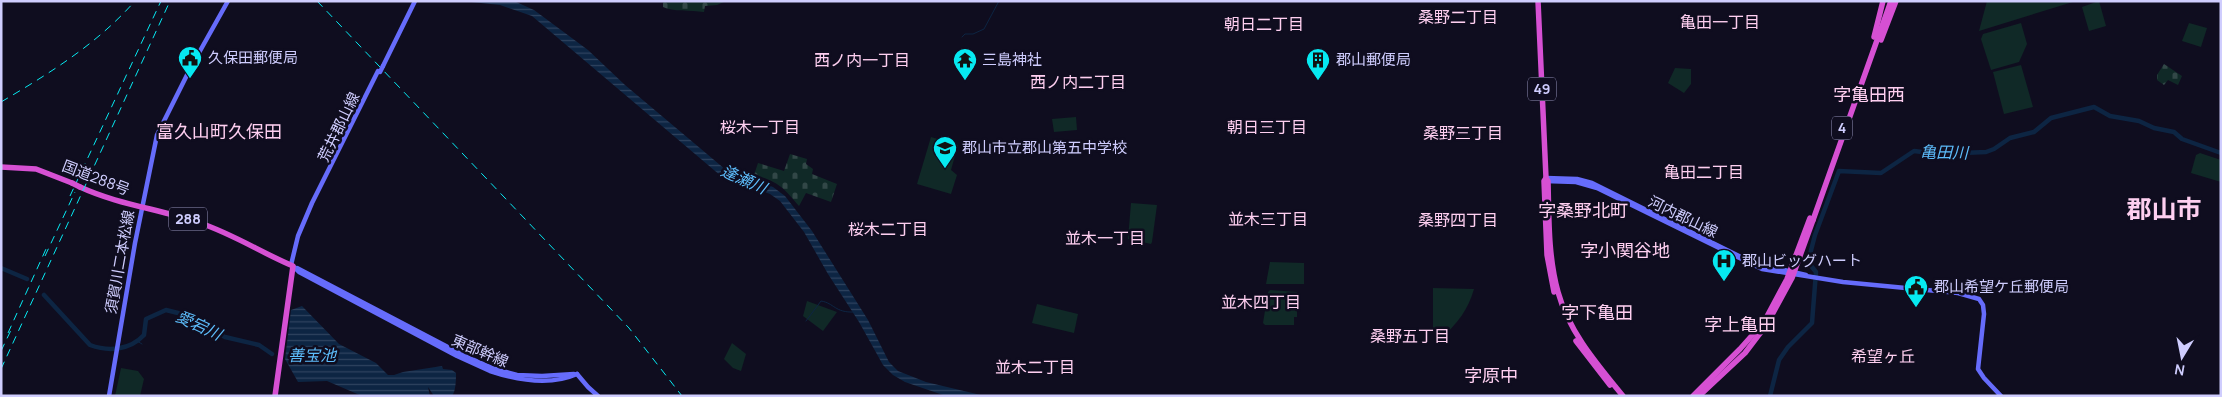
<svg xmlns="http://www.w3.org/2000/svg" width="2222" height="397" font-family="Manrope,'Noto Sans JP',sans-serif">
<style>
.cemetery{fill:url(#cemetery-stones)}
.park{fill:#102927}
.water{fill:url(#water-rules)}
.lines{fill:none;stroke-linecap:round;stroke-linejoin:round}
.stream{stroke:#0d2543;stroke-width:1}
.river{stroke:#0d2543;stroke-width:4.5}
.secondary{stroke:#666cfb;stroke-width:4.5}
.trunk{stroke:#d650d3;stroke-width:5.5}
.rail{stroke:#06e9f1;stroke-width:1;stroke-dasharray:8 6;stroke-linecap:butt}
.secondary-bridge{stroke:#666cfb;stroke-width:4.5}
.trunk-bridge{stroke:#d650d3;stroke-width:5.5}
.labels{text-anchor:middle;stroke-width:5;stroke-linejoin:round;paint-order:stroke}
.shield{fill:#0f0d1f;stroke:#9593bb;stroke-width:1}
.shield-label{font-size:14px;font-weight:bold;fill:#cfcdfe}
.poi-label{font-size:15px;fill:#cfcdfe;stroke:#0f0d1f;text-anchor:start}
.street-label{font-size:15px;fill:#cfcdfe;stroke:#0f0d1f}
.neighbourhood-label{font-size:16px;fill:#fecff0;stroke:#0f0d1f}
.water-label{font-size:16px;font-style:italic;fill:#5dbdfb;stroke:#0f0d1f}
.quarter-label{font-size:18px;fill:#fecff0;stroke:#0f0d1f}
.town-label{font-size:25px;font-weight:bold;fill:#fecff0;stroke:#0f0d1f}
</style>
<defs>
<pattern id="cemetery-stones" width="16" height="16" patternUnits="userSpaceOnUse" patternTransform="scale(1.25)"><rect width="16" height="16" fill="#102927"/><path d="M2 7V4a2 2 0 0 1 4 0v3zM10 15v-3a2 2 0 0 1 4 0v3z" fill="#324747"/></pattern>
<pattern id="water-rules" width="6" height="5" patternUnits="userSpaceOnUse" patternTransform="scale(1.25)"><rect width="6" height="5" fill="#0d2543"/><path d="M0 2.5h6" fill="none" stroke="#2f435f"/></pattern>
</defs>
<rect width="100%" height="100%" fill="#0f0d1f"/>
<g class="cemetery">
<path d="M663 1H726L717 5 705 6 704 12C692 10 672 12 663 7Z"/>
<polygon points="2164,64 2182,76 2178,85 2168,80 2164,85 2157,80 2157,75"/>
<path d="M790 154 807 159 806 164 813 169 812 174 837 184 831 202 806 193 799 206C784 188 778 181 754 175L758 163 784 171Z"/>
</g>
<g class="park">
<polygon points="1987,1 2076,1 1979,31"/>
<polygon points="2099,1 2106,26 2089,31 2082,7"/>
<polygon points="2021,23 2027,44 2019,62 1991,70 1981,39 1983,34"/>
<polygon points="2189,23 2207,28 2201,47 2182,41"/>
<polygon points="2021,65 2033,107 2004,114 1993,72"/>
<polygon points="1675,68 1691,69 1691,84 1684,93 1668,83"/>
<polygon points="1076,117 1077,130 1054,132 1052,119"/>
<polygon points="931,137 958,145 951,170 957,175 951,194 917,184"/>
<polygon points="2200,153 2221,160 2221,182 2191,173 2196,155"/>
<polygon points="1131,203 1157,205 1152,242 1151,244 1128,239"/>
<polygon points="1270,262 1304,263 1304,284 1266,284"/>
<path d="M1433 288 1474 289C1468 310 1458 322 1442 338L1433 328Z"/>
<polygon points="1270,290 1297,292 1297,317 1294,317 1294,325 1265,325 1263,323 1268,292"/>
<polygon points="807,301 837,312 823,331 803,316"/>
<polygon points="1037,304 1078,314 1074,333 1032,323"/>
<polygon points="732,343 746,354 741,371 733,368 724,359"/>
<polygon points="121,368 138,371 144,379 140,396 115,396"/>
</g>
<g class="water">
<polygon points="462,1 514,1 534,10 588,50 625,85 726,170 773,187 785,196 812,231 868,320 889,362 898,371 926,382 985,396 943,395 905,382 893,375 883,365 859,322 828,274 804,232 780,201 770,194 721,176 532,16 500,5"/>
<path d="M302 306 339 344 376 363 388 375H394L403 372 442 366 443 369 452 370 456 373C456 379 456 391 452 396H434L428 387 430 396H362L327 381 298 382 285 359 291 310Z"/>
</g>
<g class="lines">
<g class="stream">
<polyline points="962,37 965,34 973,34 984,29 999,1"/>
<path d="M806 321 821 301C834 303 835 313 854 312"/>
<polyline points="137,341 142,344"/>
</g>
<g class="river">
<polyline points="1,268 27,279"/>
<path d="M44 295 90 345C109 352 130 350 144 335L146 319 166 310 178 313 225 337 259 345 272 354"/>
<polyline points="1770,396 1779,360 1788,347 1812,323 1816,272 1808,262 1815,235 1839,171 1881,173 1914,151 1939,154 1986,152 1994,149 2010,138 2034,132 2051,118 2094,107 2110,116 2139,121 2154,128 2174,132 2182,139 2221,153"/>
</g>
<g class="secondary">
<polyline points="383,66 415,1"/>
<polyline points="1546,178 1577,179 1592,183 1753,263 1806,275"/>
<polyline points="1545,181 1576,182 1597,188 1762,269 1843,282 1958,293 1979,299 1983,305 1984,314 1978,369 1984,378 2001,396"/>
<polyline points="291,265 298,236 312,203 378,71"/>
<path d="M293 266 299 272 457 356 490 371C517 380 550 386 577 374"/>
<polyline points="297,268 465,356 492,368 517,375 542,376 574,374"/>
<polyline points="577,374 588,387 598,396"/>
<polyline points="109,396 135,243 157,135 191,67 228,1"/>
</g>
<g class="trunk">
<path d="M1538 1 1546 178 1548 181C1549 218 1548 256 1558 292 1569 332 1597 364 1623 396"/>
<polyline points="1874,37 1883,1"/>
<polyline points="1881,40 1896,1"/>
<polyline points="1,167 36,169 72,183"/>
<polyline points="1546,178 1544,181 1547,255 1554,292"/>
<path d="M80 187C119 205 160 209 200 223 233 234 262 253 293 266L275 396"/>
<polyline points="1813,220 1891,1"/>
<polyline points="1576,341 1610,385"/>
<polyline points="1693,396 1740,349 1764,322"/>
<polyline points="1699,396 1745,353 1767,324"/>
</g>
<g class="rail">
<polyline points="317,1 629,328 682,396"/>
<path d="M1 102C50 73 97 44 135 1"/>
<polyline points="70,196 161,1"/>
<polyline points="45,256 75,192"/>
<polyline points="8,333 46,249"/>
<polyline points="1,351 12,328"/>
<polyline points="1,369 170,1"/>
</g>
<polyline class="secondary-bridge" points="380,72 383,66"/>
<g class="trunk-bridge">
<polyline points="72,183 80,187"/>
<polyline points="1764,322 1787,279 1810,218"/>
<polyline points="1767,324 1792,278 1813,220"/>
</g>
</g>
<defs>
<g id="civic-pin" transform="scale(1.25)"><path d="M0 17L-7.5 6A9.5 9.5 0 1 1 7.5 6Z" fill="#06e9f1" stroke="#0f0d1f"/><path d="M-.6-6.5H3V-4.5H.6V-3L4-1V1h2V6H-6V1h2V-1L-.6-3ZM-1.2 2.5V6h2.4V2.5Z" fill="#111"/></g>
<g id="temple-pin" transform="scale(1.25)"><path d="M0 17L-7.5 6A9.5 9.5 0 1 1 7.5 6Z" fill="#06e9f1" stroke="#0f0d1f"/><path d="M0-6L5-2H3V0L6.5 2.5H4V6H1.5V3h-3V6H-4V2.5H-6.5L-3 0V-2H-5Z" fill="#111"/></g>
<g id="building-pin" transform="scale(1.25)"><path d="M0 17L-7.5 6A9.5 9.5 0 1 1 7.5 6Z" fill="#06e9f1" stroke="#0f0d1f"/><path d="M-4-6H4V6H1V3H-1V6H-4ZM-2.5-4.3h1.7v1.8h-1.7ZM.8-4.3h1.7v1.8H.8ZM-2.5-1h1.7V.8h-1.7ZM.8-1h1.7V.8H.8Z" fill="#111"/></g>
<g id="school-pin" transform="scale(1.25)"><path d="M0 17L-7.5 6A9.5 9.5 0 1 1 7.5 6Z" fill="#06e9f1" stroke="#0f0d1f"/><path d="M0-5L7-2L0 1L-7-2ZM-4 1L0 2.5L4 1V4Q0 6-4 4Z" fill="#111"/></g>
<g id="hospital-pin" transform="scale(1.25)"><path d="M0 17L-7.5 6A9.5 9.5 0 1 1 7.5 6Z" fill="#06e9f1" stroke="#0f0d1f"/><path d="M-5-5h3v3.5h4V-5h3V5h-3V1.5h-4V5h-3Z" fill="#111"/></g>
</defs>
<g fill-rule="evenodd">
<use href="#civic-pin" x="190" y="58"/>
<use href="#temple-pin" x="965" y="60"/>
<use href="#building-pin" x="1318" y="60"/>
<use href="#school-pin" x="945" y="148"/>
<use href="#hospital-pin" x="1724" y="261"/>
<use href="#civic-pin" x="1916" y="287"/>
</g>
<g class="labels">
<g class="shield">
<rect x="1528" y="77.5" width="28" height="23" rx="4"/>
<rect x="1832" y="116.5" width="20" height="23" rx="4"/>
<rect x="169" y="207.5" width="38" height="23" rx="4"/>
</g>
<g class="shield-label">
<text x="1542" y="94">49</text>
<text x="1842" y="133">4</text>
<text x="188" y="224">288</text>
</g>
<g class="poi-label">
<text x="208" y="63">久保田郵便局</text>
<text x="982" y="65">三島神社</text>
<text x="1336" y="65">郡山郵便局</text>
<text x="962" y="153">郡山市立郡山第五中学校</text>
<text x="1742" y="266">郡山ビッグハート</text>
<text x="1934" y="292">郡山希望ケ丘郵便局</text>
</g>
<g class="street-label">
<text transform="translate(339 127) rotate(-64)" y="5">荒井郡山線</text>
<text transform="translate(96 178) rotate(21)" y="5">国道288号</text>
<text transform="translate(1683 217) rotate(26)" y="5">河内郡山線</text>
<text transform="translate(120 262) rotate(-80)" y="5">須賀川二本松線</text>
<text transform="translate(480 351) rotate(23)" y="5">東部幹線</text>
</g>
<g class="neighbourhood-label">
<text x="1458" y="23">桑野二丁目</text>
<text x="1720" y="28">亀田一丁目</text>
<text x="1264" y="30">朝日二丁目</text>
<text x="862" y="66">西ノ内一丁目</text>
<text x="1078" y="88">西ノ内二丁目</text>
<text x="760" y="133">桜木一丁目</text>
<text x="1267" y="133">朝日三丁目</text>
<text x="1463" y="139">桑野三丁目</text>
<text x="1704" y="178">亀田二丁目</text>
<text x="1268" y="225">並木三丁目</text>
<text x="1458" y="226">桑野四丁目</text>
<text x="888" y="235">桜木二丁目</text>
<text x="1105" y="244">並木一丁目</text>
<text x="1261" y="308">並木四丁目</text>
<text x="1410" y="342">桑野五丁目</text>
<text x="1883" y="362">希望ヶ丘</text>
<text x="1035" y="373">並木二丁目</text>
</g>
<g class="water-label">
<text transform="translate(1944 152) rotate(1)" y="6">亀田川</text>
<text transform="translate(744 179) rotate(24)" y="6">逢瀬川</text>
<text transform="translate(199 325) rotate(25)" y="6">愛宕川</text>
<text x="312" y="361">善宝池</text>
</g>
<g class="quarter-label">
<text x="1869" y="101">字亀田西</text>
<text x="219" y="138">富久山町久保田</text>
<text x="1583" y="217">字桑野北町</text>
<text x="1625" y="257">字小関谷地</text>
<text x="1597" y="319">字下亀田</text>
<text x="1740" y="331">字上亀田</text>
<text x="1491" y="382">字原中</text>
</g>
<g class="town-label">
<text x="2164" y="218">郡山市</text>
</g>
</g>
<rect width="2222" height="397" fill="none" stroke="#cfcdfe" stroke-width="5"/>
<g transform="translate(2182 357) rotate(190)" stroke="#0f0d1f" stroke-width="4" paint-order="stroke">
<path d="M0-4L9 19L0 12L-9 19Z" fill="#cfcdfe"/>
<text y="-8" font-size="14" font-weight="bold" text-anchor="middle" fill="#cfcdfe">N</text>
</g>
</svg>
